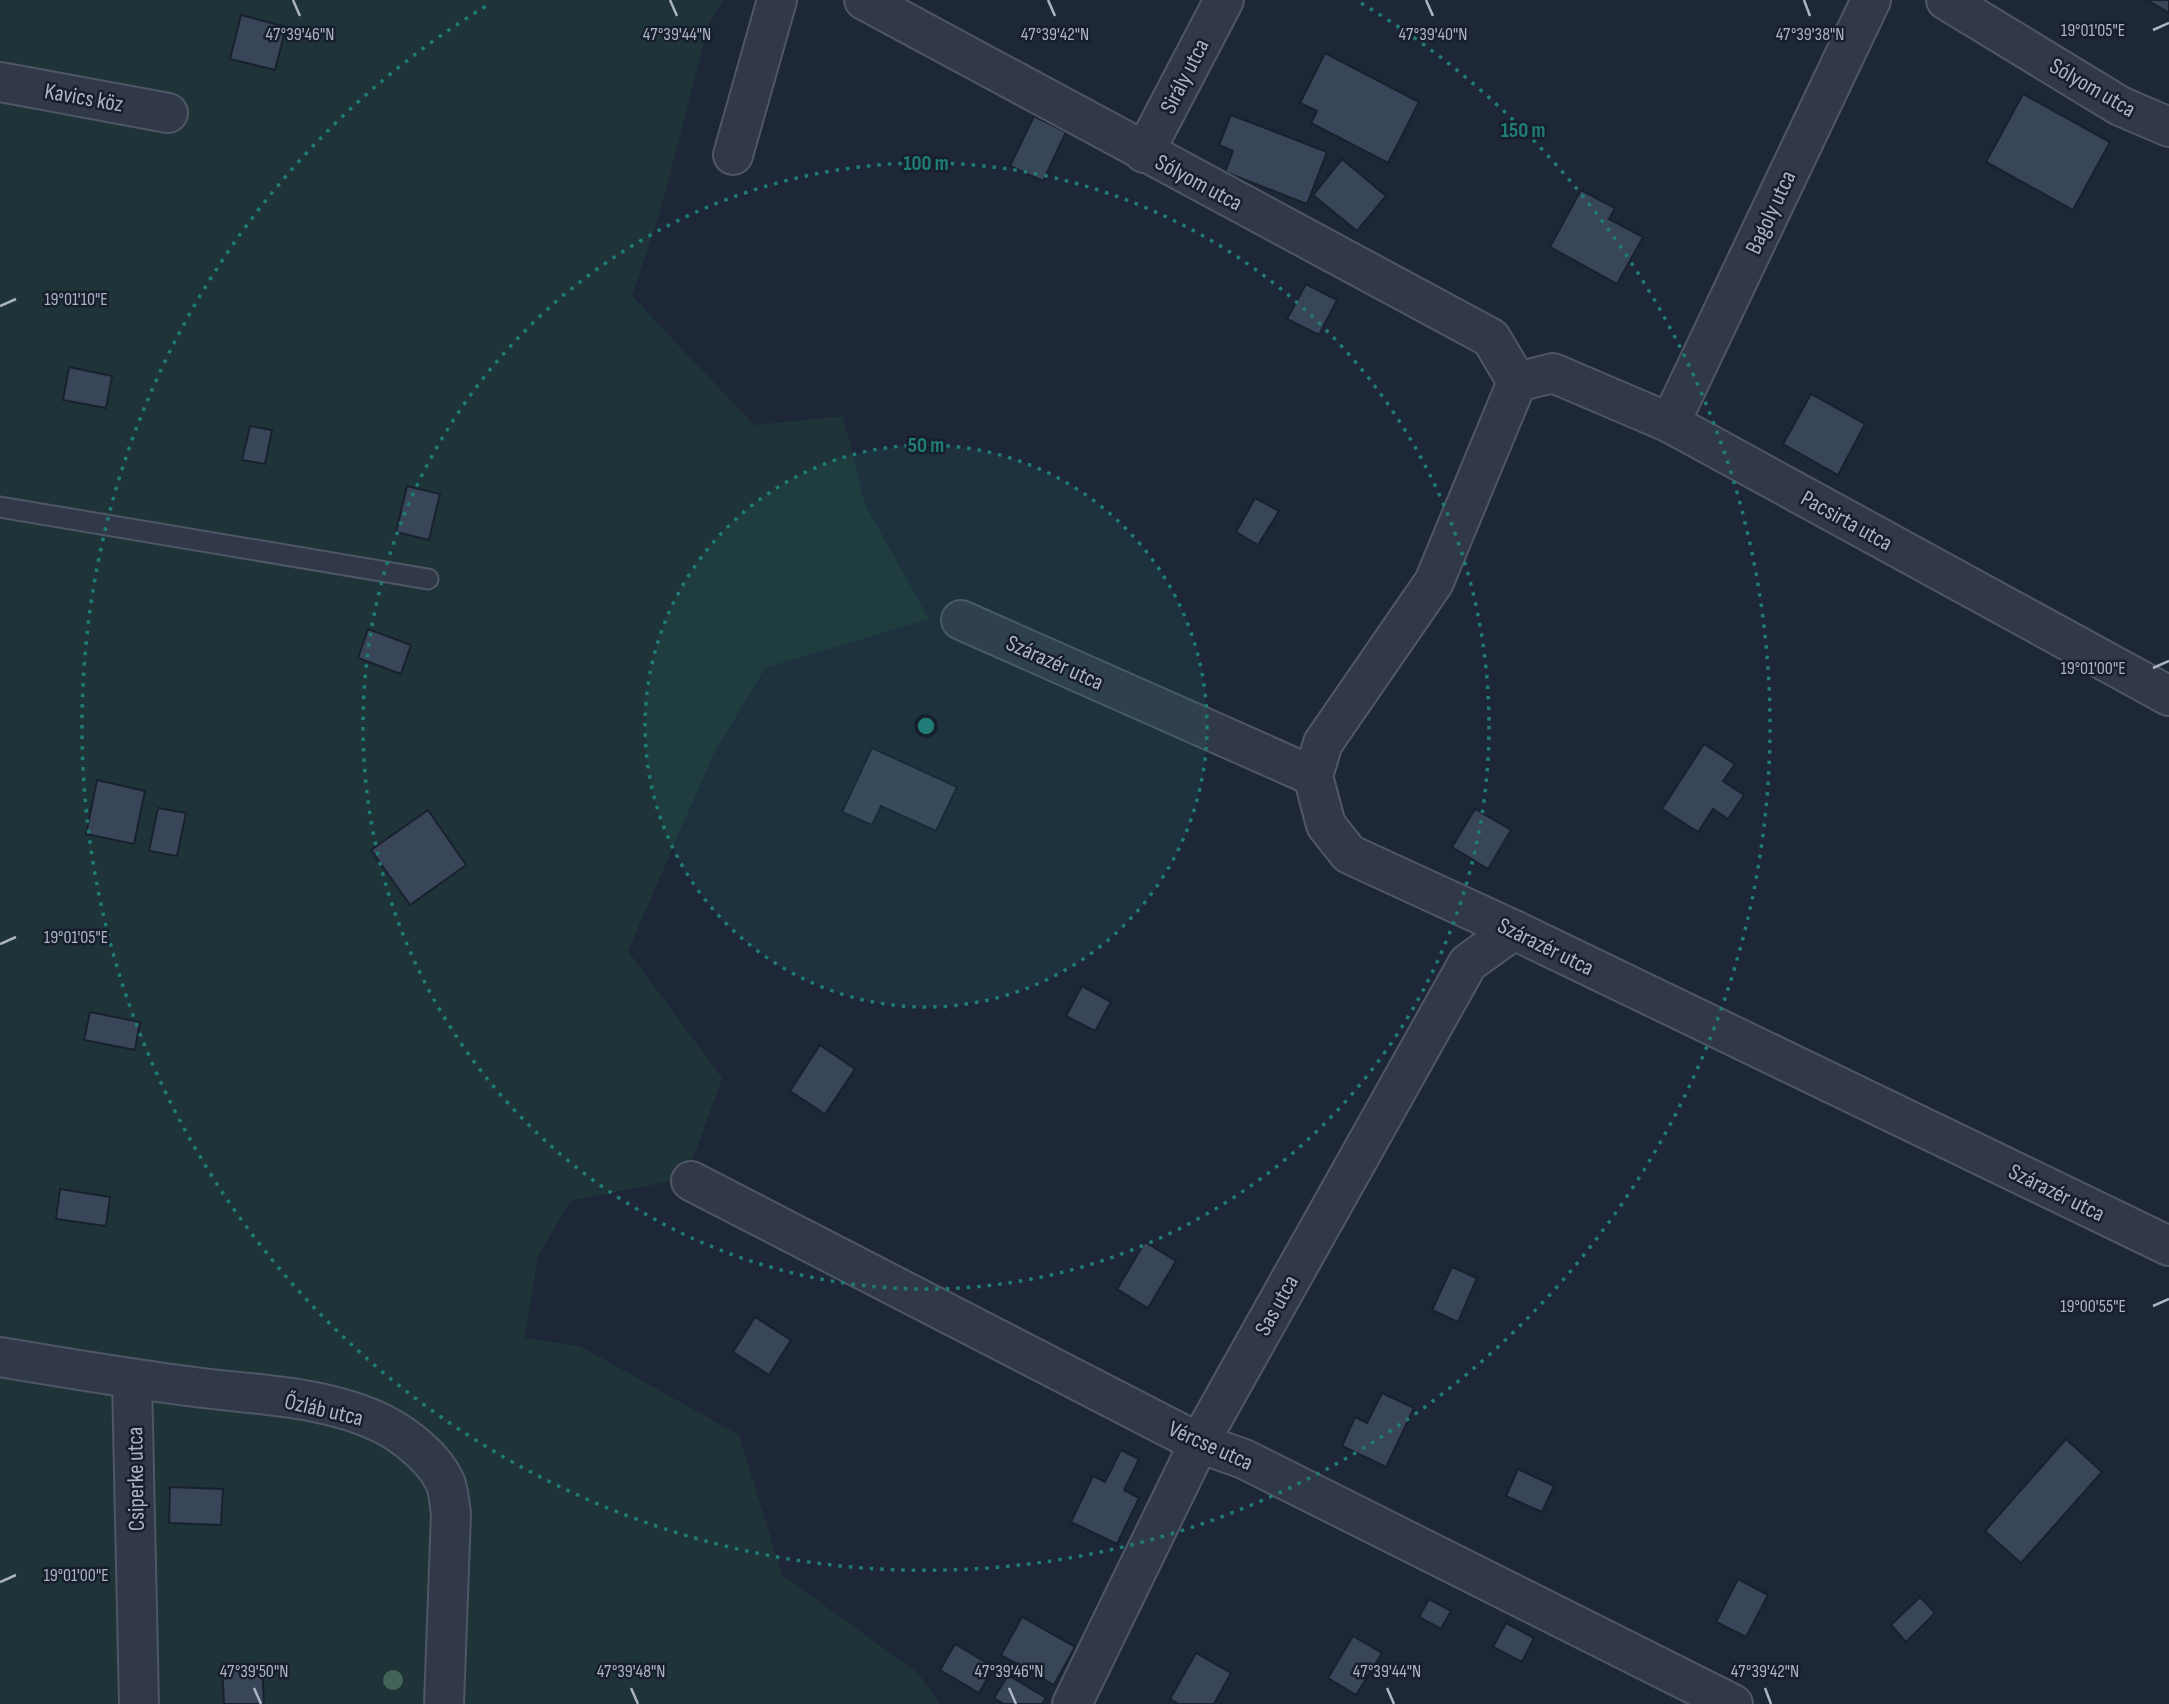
<svg xmlns="http://www.w3.org/2000/svg" width="2169" height="1704" font-family="'Sofia Sans Condensed',sans-serif">
<style>
.green{fill:#1f3438}
.building{fill:#394558;stroke:#19202e;stroke-width:2}
.lines{fill:none;stroke-linecap:round;stroke-linejoin:round}
.service-casing{stroke:#4f5666;stroke-width:23}
.minor-casing{stroke:#4f5666;stroke-width:42}
.service{stroke:#313948;stroke-width:19}
.minor{stroke:#313948;stroke-width:38}
.tree{fill:#426456}
.ticks{fill:none;stroke:#abb3c5;stroke-width:2.5}
.ring{fill:none;stroke:#1f7c77;stroke-width:3.5;stroke-dasharray:3.5 7}
.labels{text-anchor:middle;stroke-width:5;stroke-linejoin:round;paint-order:stroke}
.street-label{font-size:23px;fill:#abb3c5;stroke:#171e2c}
.ticks-label{font-size:18px;text-anchor:middle;fill:#abb3c5;stroke:#171e2c;stroke-width:5;stroke-linejoin:round;paint-order:stroke}
.centre{fill:#1f7c77;stroke:#171e2c;stroke-width:3.5}
.ring-label{font-size:21px;text-anchor:middle;font-weight:bold;fill:#1f7c77;stroke:#171e2c;stroke-width:5;stroke-linejoin:round;paint-order:stroke}
</style>
<rect width="100%" height="100%" fill="#1d2737"/>
<polygon class="green" points="0,0 724,0 710,20 660,212 632,296 754,425 843,416 865,504 929,619 765,668 713,755 628,951 722,1078 686,1178 570,1201 538,1256 525,1338 580,1346 739,1435 782,1575 918,1673 940,1704 0,1704"/>
<g class="building">
<polygon points="2147,0 2169,0 2169,13"/>
<polygon points="241,15 286,27 275,70 230,59"/>
<polygon points="1325,53 1419,102 1388,163 1311,123 1317,111 1300,103"/>
<polygon points="2023,94 2110,142 2073,210 1986,162"/>
<polygon points="1231,115 1327,152 1307,204 1225,172 1233,151 1219,145"/>
<polygon points="1034,116 1066,132 1043,181 1010,166"/>
<polygon points="1342,159 1386,196 1357,231 1313,195"/>
<polygon points="1581,190 1615,208 1609,219 1643,237 1617,284 1550,247"/>
<polygon points="1306,284 1337,300 1319,335 1287,319"/>
<polygon points="69,367 112,376 106,408 63,400"/>
<polygon points="1811,394 1865,424 1838,475 1783,444"/>
<polygon points="250,426 272,430 265,464 242,460"/>
<polygon points="407,486 440,494 429,540 396,532"/>
<polygon points="1255,498 1279,511 1258,545 1236,532"/>
<polygon points="368,629 411,645 401,674 358,658"/>
<polygon points="1704,744 1735,764 1723,781 1744,795 1728,819 1713,809 1698,832 1662,809"/>
<polygon points="872,748 957,787 936,831 881,806 872,825 842,812"/>
<polygon points="97,780 145,791 134,844 86,834"/>
<polygon points="158,808 186,813 177,856 149,851"/>
<polygon points="1475,809 1511,830 1488,869 1452,847"/>
<polygon points="428,810 466,865 410,905 371,850"/>
<polygon points="1082,986 1111,1002 1095,1031 1066,1016"/>
<polygon points="90,1012 140,1022 135,1050 84,1040"/>
<polygon points="820,1045 855,1069 825,1114 790,1091"/>
<polygon points="60,1189 110,1197 106,1226 56,1219"/>
<polygon points="1145,1242 1176,1261 1148,1308 1117,1289"/>
<polygon points="1452,1267 1477,1278 1458,1322 1432,1310"/>
<polygon points="755,1317 791,1340 769,1375 733,1352"/>
<polygon points="1382,1393 1414,1408 1386,1467 1342,1446 1355,1417 1367,1423"/>
<polygon points="2066,1439 2102,1472 2021,1563 1985,1531"/>
<polygon points="1121,1450 1139,1459 1124,1490 1139,1498 1117,1544 1071,1522 1093,1476 1105,1482"/>
<polygon points="1518,1469 1554,1486 1542,1512 1506,1496"/>
<polygon points="170,1487 223,1489 221,1525 169,1523"/>
<polygon points="1738,1579 1768,1595 1746,1637 1716,1622"/>
<polygon points="1920,1597 1935,1613 1906,1642 1891,1625"/>
<polygon points="1429,1599 1451,1611 1441,1629 1419,1617"/>
<polygon points="1022,1617 1075,1647 1054,1685 1001,1655"/>
<polygon points="1506,1623 1534,1638 1522,1662 1493,1647"/>
<polygon points="1353,1636 1382,1653 1356,1695 1328,1678"/>
<polygon points="955,1644 994,1667 979,1693 940,1670"/>
<polygon points="1196,1653 1231,1673 1214,1704 1179,1704 1170,1699"/>
<polygon points="262,1665 264,1704 224,1704 222,1667"/>
<polygon points="1008,1675 1046,1698 1042,1704 1004,1704 994,1698"/>
</g>
<g class="lines">
<g class="service-casing">
<polyline id="service" points="0,507 428,579"/>
</g>
<g class="minor-casing">
<g id="minor">
<polyline points="864,0 1491,338 1517,382"/>
<polyline points="1946,0 2120,106 2169,127"/>
<polyline points="0,82 168,113"/>
<polyline points="1144,153 1224,0"/>
<polyline points="733,155 777,0"/>
<polyline points="1517,382 1553,373 1670,423 2169,696"/>
<polyline points="1670,423 1871,0"/>
<polyline points="961,620 1313,776"/>
<polyline points="1313,776 1326,825 1349,854 1514,930 2169,1246"/>
<polyline points="1313,776 1323,743 1434,582 1517,382"/>
<polyline points="691,1181 1199,1443 1244,1459 1733,1704"/>
<path d="M0 1357C65 1368 130 1379 195 1387 257 1395 326 1396 383 1424 406 1436 434 1458 445 1482 449 1491 449 1503 451 1513L444 1704"/>
<polyline points="132,1379 139,1704"/>
<polyline points="1072,1704 1199,1443 1468,963 1514,930"/>
</g>
</g>
<use href="#service" class="service"/>
<use href="#minor" class="minor"/>
</g>
<circle class="tree" cx="393" cy="1680" r="10"/>
<path class="ticks" d="M293 0 300 16M670 0 677 16M1048 0 1055 16M1426 0 1433 16M1804 0 1810 16M2153 30 2169 23M0 306 16 299M2153 668 2169 661M0 944 16 937M2153 1306 2169 1299M0 1582 16 1575M254 1688 261 1704M631 1688 638 1704M1009 1688 1016 1704M1387 1688 1394 1704M1765 1688 1771 1704"/>
<circle cx="926" cy="726" r="281" fill="#1f7c77" fill-opacity=".12"/>
<g class="ring">
<circle cx="926" cy="726" r="281"/>
<circle cx="926" cy="726" r="563"/>
<path d="M1361 3A844 844 0 1 1 491 3"/>
</g>
<g class="labels">
<g class="street-label">
<text transform="translate(1184 76) rotate(-63)" y="8">Sirály utca</text>
<text transform="translate(2093 87) rotate(30)" y="8">Sólyom utca</text>
<text transform="translate(84 97) rotate(10)" y="8">Kavics köz</text>
<text transform="translate(1199 182) rotate(28)" y="8">Sólyom utca</text>
<text transform="translate(1770 212) rotate(-65)" y="8">Bagoly utca</text>
<text transform="translate(1847 520) rotate(29)" y="8">Pacsirta utca</text>
<text transform="translate(1055 662) rotate(24)" y="8">Szárazér utca</text>
<text transform="translate(1546 946) rotate(26)" y="8">Szárazér utca</text>
<text transform="translate(2057 1192) rotate(26)" y="8">Szárazér utca</text>
<text transform="translate(1276 1305) rotate(-61)" y="8">Sas utca</text>
<text transform="translate(324 1409) rotate(13)" y="8">Őzláb utca</text>
<text transform="translate(1211 1445) rotate(24)" y="8">Vércse utca</text>
<text transform="translate(135 1479) rotate(-91)" y="8">Csiperke utca</text>
</g>
</g>
<g class="ticks-label">
<text x="2093" y="36">19°01'05"E</text>
<text x="300" y="40">47°39'46"N</text>
<text x="677" y="40">47°39'44"N</text>
<text x="1055" y="40">47°39'42"N</text>
<text x="1433" y="40">47°39'40"N</text>
<text x="1810" y="40">47°39'38"N</text>
<text x="76" y="305">19°01'10"E</text>
<text x="2093" y="674">19°01'00"E</text>
<text x="76" y="943">19°01'05"E</text>
<text x="2093" y="1312">19°00'55"E</text>
<text x="76" y="1581">19°01'00"E</text>
<text x="254" y="1677">47°39'50"N</text>
<text x="631" y="1677">47°39'48"N</text>
<text x="1009" y="1677">47°39'46"N</text>
<text x="1387" y="1677">47°39'44"N</text>
<text x="1765" y="1677">47°39'42"N</text>
</g>
<circle cx="926" cy="726" r="10" class="centre"/>
<g class="ring-label">
<text x="1523" y="137">150 m</text>
<text x="926" y="170">100 m</text>
<text x="926" y="452">50 m</text>
</g>
</svg>
